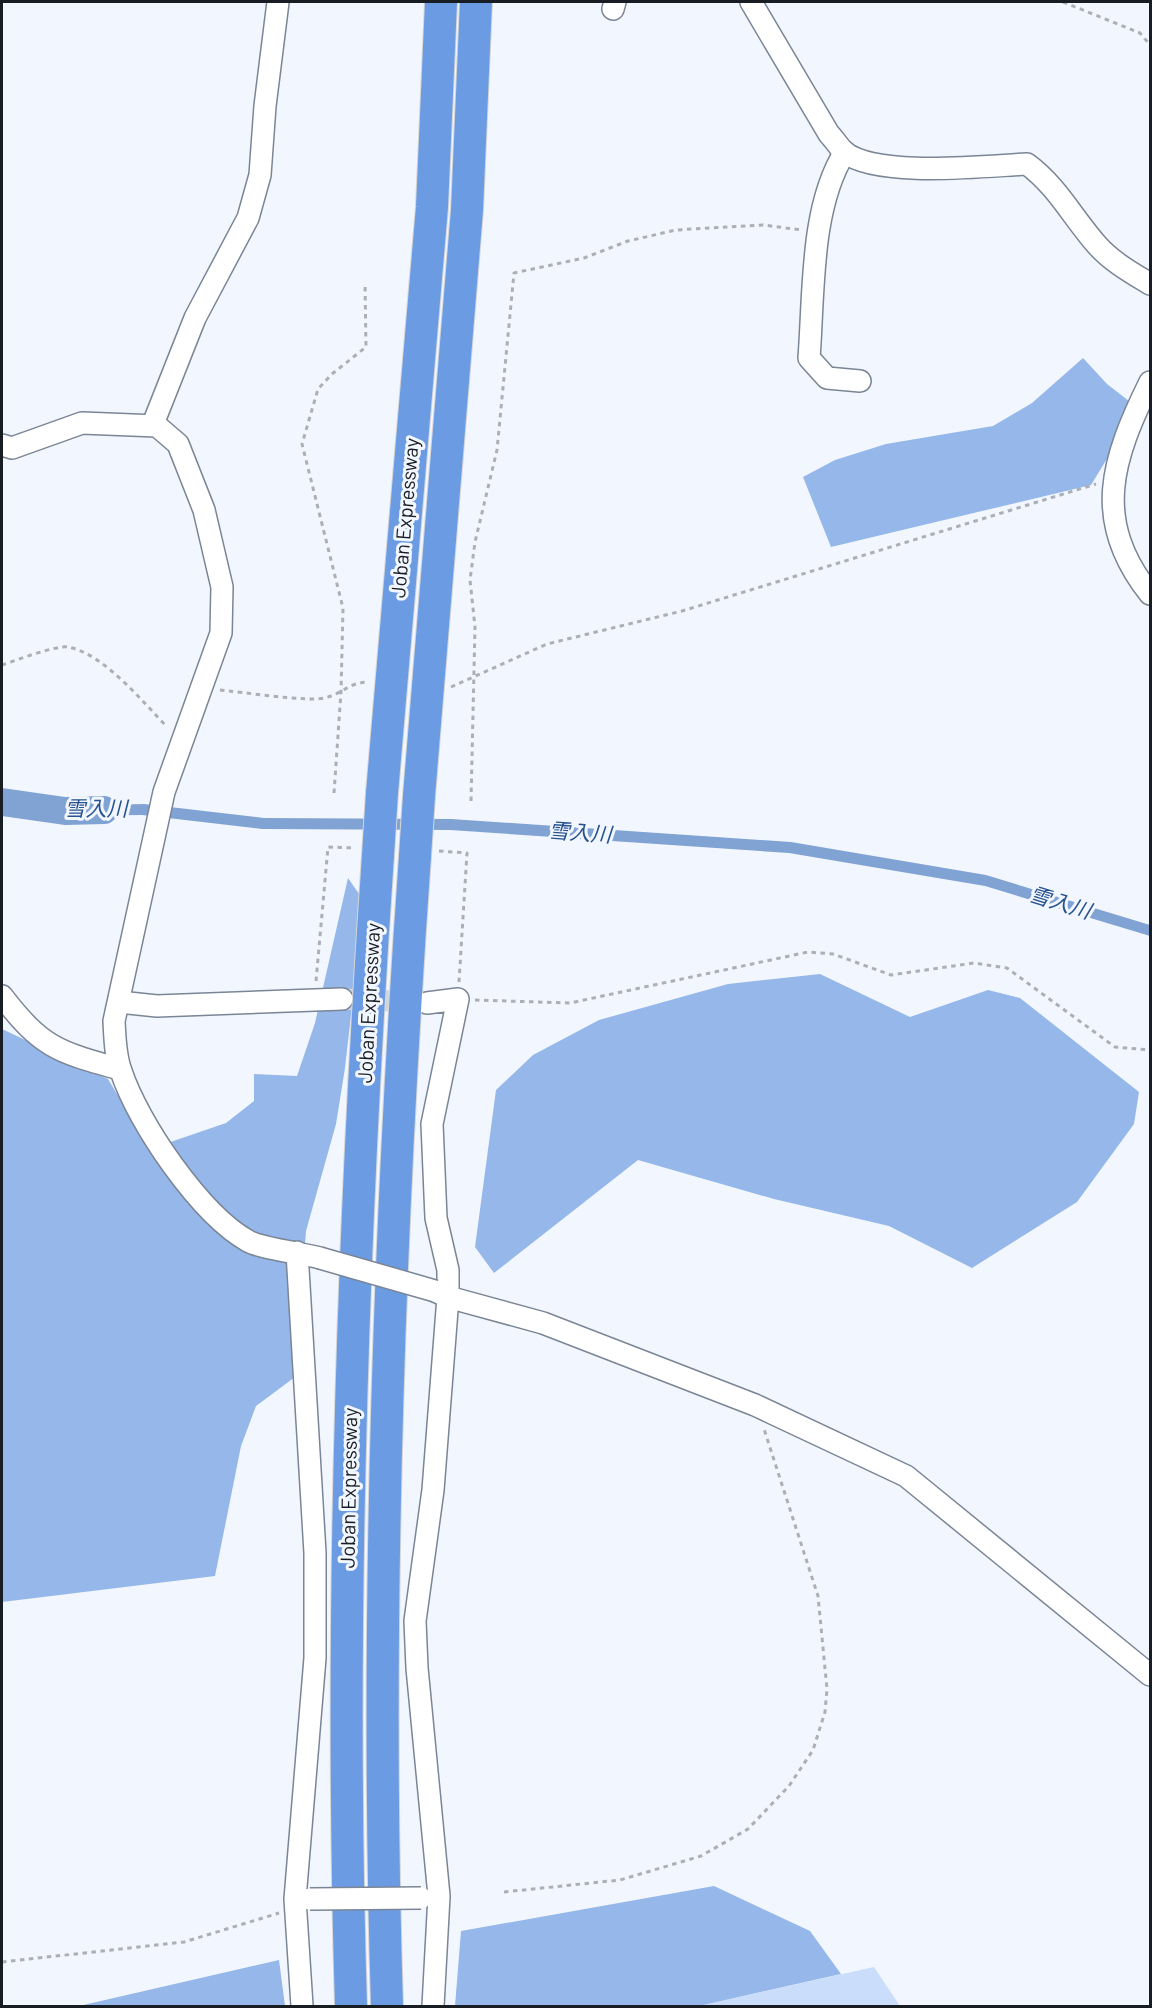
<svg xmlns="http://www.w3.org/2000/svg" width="1152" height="2008" font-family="Barlow,'Noto Sans JP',sans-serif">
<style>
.green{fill:#cadefb}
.forest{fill:#95b7e9}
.water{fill:#81a3d4}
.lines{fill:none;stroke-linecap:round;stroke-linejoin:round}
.river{stroke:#81a3d4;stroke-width:28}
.minor-tunnel{stroke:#d1d6de;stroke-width:21;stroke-dasharray:21 10;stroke-linecap:butt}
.minor-casing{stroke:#7a8596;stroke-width:24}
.highway-casing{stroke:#d5d6d7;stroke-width:34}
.path{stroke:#abb0b8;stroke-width:3;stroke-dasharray:4.5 4.5;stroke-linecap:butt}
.minor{stroke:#fff;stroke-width:21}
.highway{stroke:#6b9ce3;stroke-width:32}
.minor-bridge-casing{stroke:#7a8596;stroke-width:24;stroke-linecap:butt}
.highway-bridge-casing{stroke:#d5d6d7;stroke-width:34;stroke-linecap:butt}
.minor-bridge{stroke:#fff;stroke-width:21}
.highway-bridge{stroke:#6b9ce3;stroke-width:32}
.labels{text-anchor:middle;stroke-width:6;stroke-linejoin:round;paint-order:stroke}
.street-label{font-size:20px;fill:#181d23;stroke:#f2f7ff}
.water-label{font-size:21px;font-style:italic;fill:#27528f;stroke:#f2f7ff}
</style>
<rect width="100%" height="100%" fill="#f2f7ff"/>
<polygon class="green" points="874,1967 900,2006 699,2006"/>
<g class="forest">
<polygon points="1083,358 1107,384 1138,408 1091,485 831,547 803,477 835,460 886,444 993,426 1032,403"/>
<polygon points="348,878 364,901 345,1068 336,1124 306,1231 295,1377 256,1406 241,1446 215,1576 2,1602 2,1029 108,1079 150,1149 226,1123 254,1101 254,1074 297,1076 315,1023"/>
<polygon points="820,974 910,1017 988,990 1020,998 1139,1092 1134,1124 1077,1202 972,1268 889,1226 774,1199 638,1160 494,1273 475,1247 496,1090 533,1055 599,1020 728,984"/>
<polygon points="714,1886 810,1931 841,1974 699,2006 455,2006 461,1931"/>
<polygon points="279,1960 285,2006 79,2006"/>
</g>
<polygon class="water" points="144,804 264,818 451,819 791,842 986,875 1150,925 1150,936 985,886 789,853 450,830 262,829 142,815 64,816 66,806"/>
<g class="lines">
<polyline class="river" points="2,802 65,811 104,810"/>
<polyline class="minor-tunnel" points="342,999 418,1002"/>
<g class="minor-casing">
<g id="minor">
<path d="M751 2 829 134C834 139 839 147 844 152 878 178 984 166 1027 164 1057 186 1073 218 1097 245 1112 262 1132 273 1150 284"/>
<polyline points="613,9 615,2"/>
<path d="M845 152C810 207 814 294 809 358L827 378 860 381"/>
<path d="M1150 382C1112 459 1091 520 1150 594"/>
<polyline points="153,424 195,318 248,218 260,175 265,106 278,2"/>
<path d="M2 445 12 448 82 423 157 426 178 444 204 510 222 587 221 633 164 792 114 1021C115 1038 115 1055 121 1071 138 1123 200 1214 248 1241 262 1249 302 1253 320 1258"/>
<path d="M2 996C42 1048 58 1052 120 1069"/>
<polyline points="119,1002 157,1006 342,999"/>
<polyline points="427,1003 458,999 432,1124 436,1218 448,1270 448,1297 433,1490 415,1621 417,1668 439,1896 433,2006"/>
<polyline points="297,1252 315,1553 315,1658 295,1899 302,2006"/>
<polyline points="435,1291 448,1297 543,1323 755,1405 906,1476 1150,1675"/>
</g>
</g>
<g class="highway-casing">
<g id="highway">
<polyline points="382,793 432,207 441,2"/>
<polyline points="419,796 467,210 476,2"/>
<path d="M351 2006C339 1622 352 1238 378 855"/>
<path d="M387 2006C375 1623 388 1239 415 856"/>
</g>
</g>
<g class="path">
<polyline points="1063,2 1140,33 1150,45"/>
<path d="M2 665C14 661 56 645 68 647 104 654 142 701 167 727"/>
<polyline points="451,687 547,644 682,611 1096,484"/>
<path d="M220 690C242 692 307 702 324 698 343 694 347 683 368 682"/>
<polyline points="334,793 341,692 343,608 302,444 318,389 332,374 366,347 365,283"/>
<polyline points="471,801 475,627 470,580 475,542 497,450 514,273 584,258 628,241 676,230 763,225 802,230"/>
<polyline points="439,851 467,853 459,982"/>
<polyline points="316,981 328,847 355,848"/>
<polyline points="475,1000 570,1003 808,952 833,954 891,975 974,963 1007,968 1115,1047 1150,1050"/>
<polyline points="504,1892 620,1880 701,1856 748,1829 789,1786 813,1750 825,1712 827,1689 818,1596 764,1429"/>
<polyline points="2,1962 184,1942 279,1913"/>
</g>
<use href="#minor" class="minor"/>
<use href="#highway" class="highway"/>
<g class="minor-bridge-casing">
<g id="minor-bridge">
<polyline points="320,1258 435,1291"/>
<polyline points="310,1899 421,1898"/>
</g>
</g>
<g class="highway-bridge-casing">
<g id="highway-bridge">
<polyline points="378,855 382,793"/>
<polyline points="415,856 419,796"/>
</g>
</g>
<use href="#minor-bridge" class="minor-bridge"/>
<use href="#highway-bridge" class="highway-bridge"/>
</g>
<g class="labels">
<g class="street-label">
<text transform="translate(405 518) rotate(-85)" y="7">Joban Expressway</text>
<text transform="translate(369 1003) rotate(-87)" y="7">Joban Expressway</text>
<text transform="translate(349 1488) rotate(-89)" y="7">Joban Expressway</text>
</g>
<g class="water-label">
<text x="96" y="816">雪入川</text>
<text transform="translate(580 833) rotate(4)" y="7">雪入川</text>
<text transform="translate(1060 903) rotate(17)" y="7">雪入川</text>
</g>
</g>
<rect width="1152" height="2008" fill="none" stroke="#181d23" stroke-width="6"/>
</svg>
